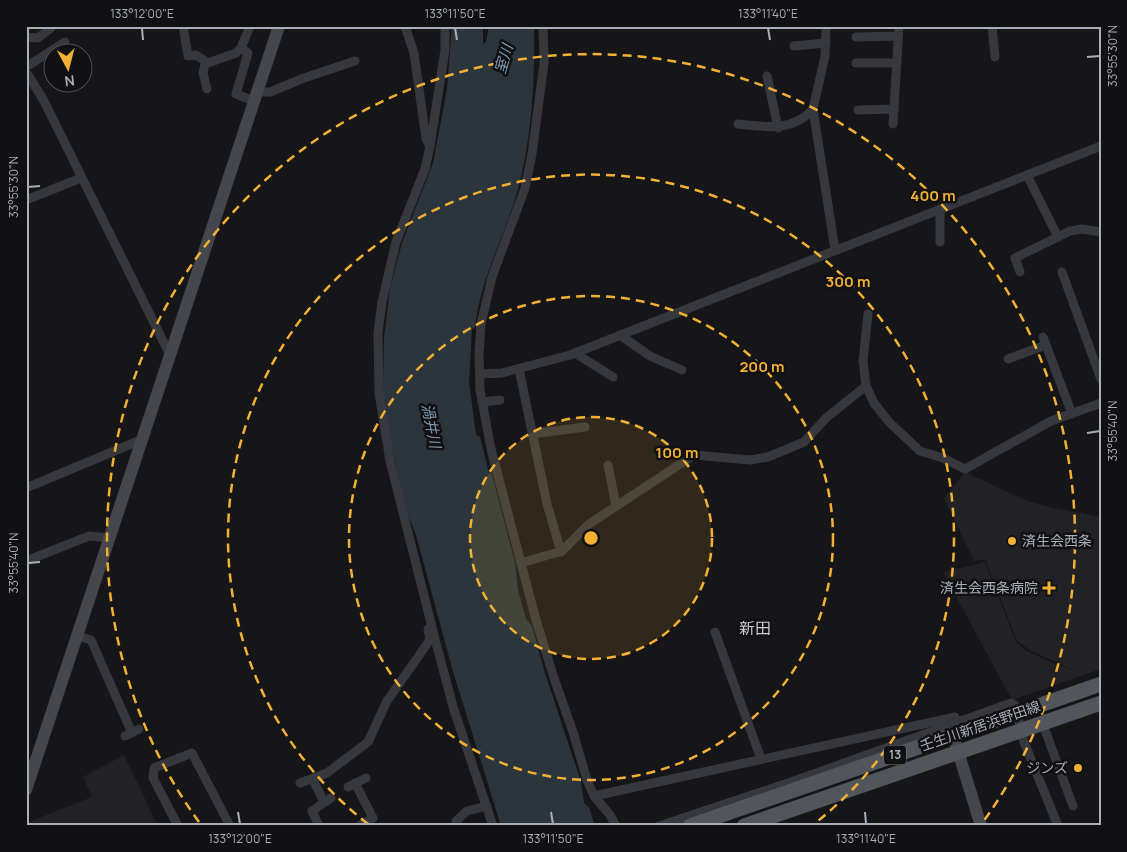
<svg xmlns="http://www.w3.org/2000/svg" width="1127" height="852" font-family="Manrope,'Noto Sans JP',sans-serif">
<style>
.built{fill:#222225}
.water{fill:#2c353c}
.lines{fill:none;stroke-linecap:round;stroke-linejoin:round}
.street{stroke:#37383d;stroke-width:9}
.secondary{stroke:#45474d;stroke-width:12}
.primary{stroke:#53555c;stroke-width:15}
.ticks{fill:none;stroke:#a8adb8;stroke-width:2}
.ring{fill:none;stroke:#f2b134;stroke-width:2.5;stroke-dasharray:9 6}
.poi-dot{fill:#f2b134;stroke:#111113;stroke-width:2}
.labels{text-anchor:middle;stroke-width:5;stroke-linejoin:round;paint-order:stroke}
.shield{fill:#111113;stroke:#7b7e86;stroke-width:1}
.shield-label{font-size:12px;font-weight:bold;fill:#a8adb8}
.poi-label{font-size:14px;fill:#a8adb8;stroke:#111113;text-anchor:end}
.street-label{font-size:14px;fill:#a8adb8;stroke:#111113}
.water-label{font-size:15px;font-style:italic;fill:#7f9bb3;stroke:#111113}
.quarter-label{font-size:16px;fill:#c9ccd4;stroke:#111113}
.centre{fill:#f2b134;stroke:#111113;stroke-width:2.5}
.ring-label{font-size:15px;text-anchor:middle;font-weight:bold;fill:#f2b134;stroke:#111113;stroke-width:5;stroke-linejoin:round;paint-order:stroke}
.neatline{fill:none;stroke:#a8adb8;stroke-width:2}
.ticks-label{font-size:12px;text-anchor:middle;fill:#a8adb8}
</style>
<rect width="100%" height="100%" fill="#161618"/>
<g class="built">
<polygon points="965,472 1025,500 1048,507 1101,517 1101,669 1012,700 943,572 985,562 1016,642 1025,650 1048,661 1074,670 1031,651 1017,641 985,559 974,561 944,498"/>
<polygon points="124,755 158,826 26,826 26,823 92,797 83,777"/>
</g>
<path class="water" d="M452 26H483V44L486 42 489 26H534C535 80 532 137 518 189 505 237 480 278 475 328L472 329 469 382 476 435 480 437 489 473 492 474 515 563 518 590 526 619 532 626 545 673 581 782 584 803 589 807 595 826H501L452 668 416 535 405 507 391 443 383 392 384 338 390 288 402 243 433 163 447 89Z"/>
<g class="lines">
<g class="street">
<polyline points="183,26 188,56 196,55 207,62"/>
<polyline points="405,26 414,53 426,139 430,146"/>
<polyline points="445,26 445,50 430,146 425,169 396,242 382,302 378,333 379,393 390,461 436,643 454,710 493,826"/>
<polyline points="543,26 544,63 532,154 525,188 492,277 481,324 479,355 480,390 491,449 536,620 554,678 573,732 587,780 594,796 610,815 616,826"/>
<polyline points="826,26 825,56 813,109 835,250"/>
<polyline points="992,26 995,57"/>
<polyline points="26,37 38,38 51,28"/>
<polyline points="856,37 898,36"/>
<polyline points="794,46 826,43"/>
<polyline points="241,48 248,53 236,94 254,101"/>
<polyline points="856,63 897,63"/>
<polyline points="26,67 65,42"/>
<polyline points="26,72 43,99 170,355"/>
<polyline points="767,76 778,128"/>
<polyline points="207,89 203,73 205,64 236,53 241,48 250,26"/>
<polyline points="257,92 270,92 304,78 355,61"/>
<polyline points="858,110 894,109"/>
<path d="M738 124C765 127 793 132 813 109"/>
<polyline points="893,124 899,26"/>
<polyline points="1027,175 1058,237"/>
<polyline points="26,200 81,178"/>
<polyline points="940,209 940,242"/>
<polyline points="1020,272 1015,258 1070,231 1082,229 1101,232"/>
<polyline points="1062,272 1101,379"/>
<polyline points="868,314 863,361 866,386 874,403 889,422 920,451 943,458 965,469 1051,421 1101,403"/>
<polyline points="620,335 650,356 682,370"/>
<polyline points="1043,337 1072,414"/>
<polyline points="575,353 613,377"/>
<polyline points="1008,359 1046,345"/>
<polyline points="519,369 547,504 561,552"/>
<polyline points="480,374 502,373 570,355 1101,146"/>
<polyline points="482,402 500,400"/>
<polyline points="532,434 585,427"/>
<polyline points="608,465 616,506"/>
<polyline points="26,488 143,439"/>
<polyline points="26,561 89,536 110,538"/>
<polyline points="521,563 562,551 589,524 694,455 750,460 768,457 804,442 826,418 866,386"/>
<polyline points="715,632 761,759"/>
<polyline points="77,636 91,640 132,733"/>
<polyline points="1042,722 1073,806"/>
<polyline points="125,736 139,729"/>
<polyline points="313,780 324,802"/>
<polyline points="300,783 327,773 368,742 387,701 427,644 430,639 428,629"/>
<polyline points="355,783 373,818 359,826"/>
<polyline points="348,787 366,778"/>
<polyline points="594,796 955,717"/>
<polyline points="178,826 153,778 154,768 192,753 230,826"/>
<polyline points="319,826 312,811 331,798"/>
<polyline points="458,826 456,821 467,811 487,806"/>
<polyline points="659,826 794,781 1011,703 1015,705 1024,742 1058,826"/>
</g>
<g class="secondary">
<polyline points="953,735 981,826"/>
<polyline points="26,790 279,26"/>
</g>
<g class="primary">
<polyline points="690,826 1101,684"/>
<polyline points="744,826 1101,703"/>
</g>
</g>
<path class="ticks" d="M142 28 143 40M455 28 457 40M768 28 770 40M1087 57 1100 56M28 187 40 186M1087 433 1100 431M28 563 40 562M238 812 240 824M551 812 553 824M865 812 866 824"/>
<circle cx="591" cy="538" r="121" fill="#f2b134" fill-opacity=".12"/>
<g class="ring">
<circle cx="591" cy="538" r="121"/>
<circle cx="591" cy="538" r="242"/>
<path d="M368 824A363 363 0 1 1 814 824"/>
<path d="M199 822A484 484 0 1 1 983 822"/>
</g>
<g class="poi-dot">
<circle cx="1012" cy="541" r="5"/>
<path d="M1046.5 580.5h5v5h5v5h-5v5h-5v-5h-5v-5h5z"/>
<circle cx="1078" cy="768" r="5"/>
</g>
<g class="labels">
<rect class="shield" x="884" y="745.5" width="22" height="19" rx="4"/>
<g class="shield-label">
<text x="895" y="759">13</text>
</g>
<g class="poi-label">
<text x="1022" y="546" text-anchor="start">済生会西条</text>
<text x="1038" y="593">済生会西条病院</text>
<text x="1068" y="773">ジンズ</text>
</g>
<g class="street-label">
<text transform="translate(980 726) rotate(-19)" y="5">壬生川新居浜野田線</text>
</g>
<g class="water-label">
<text transform="translate(504 59) rotate(-74)" y="5">室川</text>
<text transform="translate(431 426) rotate(79)" y="5">渦井川</text>
</g>
<g class="quarter-label">
<text x="755" y="634">新田</text>
</g>
</g>
<circle cx="591" cy="538" r="8" class="centre"/>
<g class="ring-label">
<text x="933" y="201">400 m</text>
<text x="848" y="287">300 m</text>
<text x="762" y="372">200 m</text>
<text x="677" y="458">100 m</text>
</g>
<rect width="1127" height="852" fill="none" stroke="#111113" stroke-width="55"/>
<g transform="translate(68 68) rotate(173)"><circle r="24" fill="#111113" stroke="#4d4f55"/>
<path d="M0-4L9 19L0 12L-9 19Z" fill="#f2b134"/>
<text y="-8" font-size="14" font-weight="bold" text-anchor="middle" fill="#a8adb8">N</text>
</g>
<rect x="28" y="28" width="1072" height="796" class="neatline"/>
<g class="ticks-label">
<text x="142" y="18">133°12'00"E</text>
<text x="455" y="18">133°11'50"E</text>
<text x="768" y="18">133°11'40"E</text>
<text transform="translate(1113 56) rotate(-90)" y="4">33°55'30"N</text>
<text transform="translate(14 187) rotate(-90)" y="4">33°55'30"N</text>
<text transform="translate(1113 431) rotate(-90)" y="4">33°55'40"N</text>
<text transform="translate(14 563) rotate(-90)" y="4">33°55'40"N</text>
<text x="240" y="843">133°12'00"E</text>
<text x="553" y="843">133°11'50"E</text>
<text x="866" y="843">133°11'40"E</text>
</g>
</svg>
